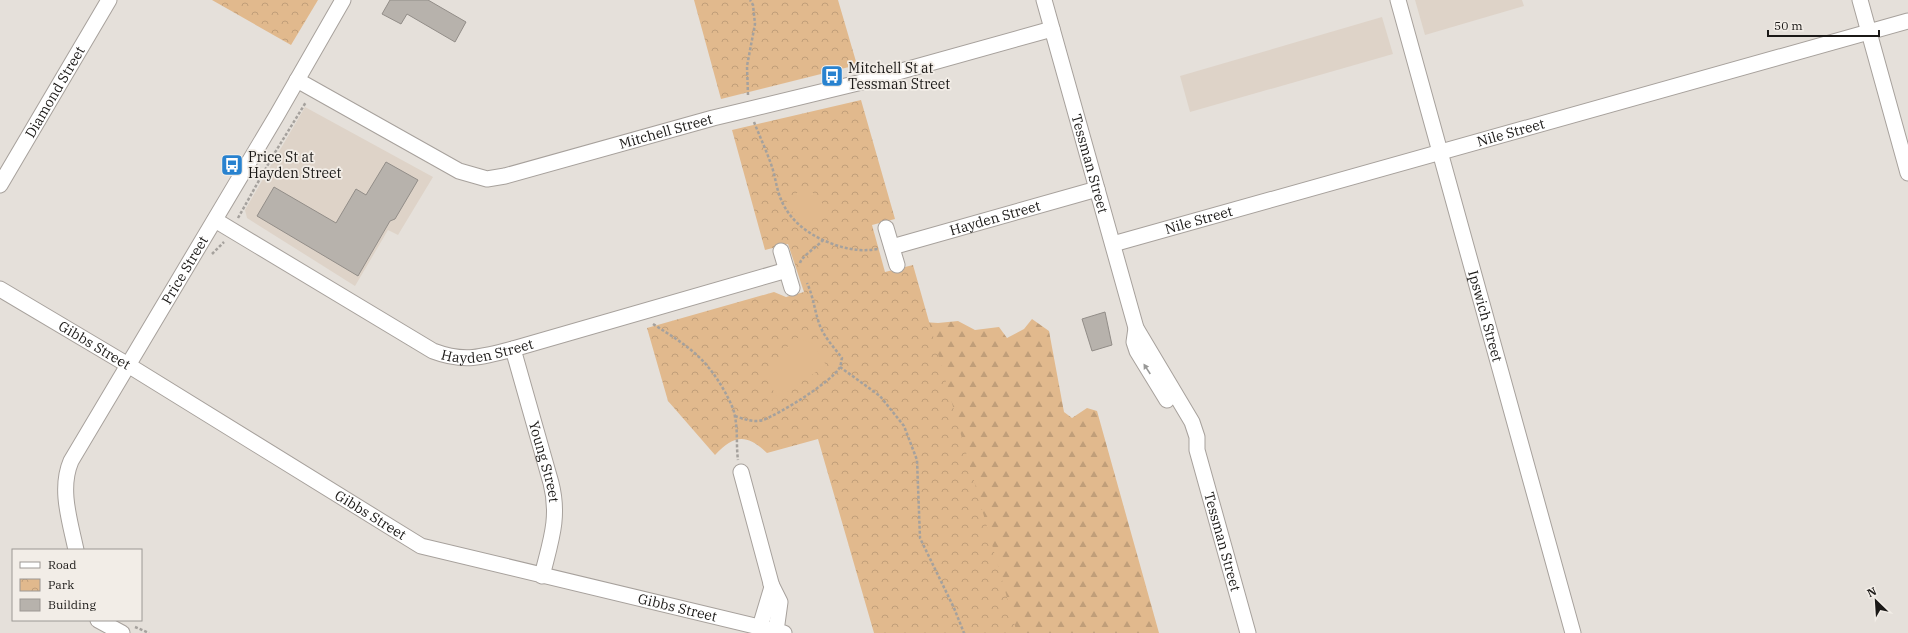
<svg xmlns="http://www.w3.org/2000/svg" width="1908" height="633" font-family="'IBM Plex Serif',serif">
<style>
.built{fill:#ded3c8}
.forest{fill:url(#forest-firs)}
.park{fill:url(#park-crowns)}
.garden{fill:#e1b98d}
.building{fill:#b7b2ac;stroke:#928d88}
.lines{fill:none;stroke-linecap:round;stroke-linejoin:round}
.minor-casing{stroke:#a7a19c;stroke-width:17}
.path{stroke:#a5a19d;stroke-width:2.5;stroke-dasharray:3 2;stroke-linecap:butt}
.minor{stroke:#fff;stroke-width:15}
.oneway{fill:#989897}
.labels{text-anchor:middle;stroke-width:3.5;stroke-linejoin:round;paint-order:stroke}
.poi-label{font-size:14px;fill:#1b1917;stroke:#f2ede7;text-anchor:start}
.street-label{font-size:14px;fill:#1b1917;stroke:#f2ede7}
</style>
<defs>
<pattern id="forest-firs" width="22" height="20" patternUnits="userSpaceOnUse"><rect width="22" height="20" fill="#e1b98d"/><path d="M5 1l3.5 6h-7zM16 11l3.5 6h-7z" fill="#c09e79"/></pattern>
<pattern id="park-crowns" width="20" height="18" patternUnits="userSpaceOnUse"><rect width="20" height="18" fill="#e1b98d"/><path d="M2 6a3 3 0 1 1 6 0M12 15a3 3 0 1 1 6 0" fill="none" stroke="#c09e79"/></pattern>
</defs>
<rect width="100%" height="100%" fill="#e5e0da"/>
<g class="built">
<polygon points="1415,0 1522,0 1524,6 1425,35"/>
<polygon points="1382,17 1393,54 1190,112 1180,76"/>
<polygon points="305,107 433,177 398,235 388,230 355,286 247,218 245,210"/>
</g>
<polygon class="forest" points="1032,319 1049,331 1064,412 1072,418 1087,408 1097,411 1159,633 880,633 923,322 938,323 958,321 975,330 999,327 1007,338 1024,329"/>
<g class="park">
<polygon points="212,0 318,0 291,45"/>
<polygon points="694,0 838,0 857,65 721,99"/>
<path d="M861 100 895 219 872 225 885 272 913 265 1017 633H874L818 439 767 453C746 433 734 435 715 455L668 401 647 328 774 292 786 297 804 292 788 244 765 250 732 130Z"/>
</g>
<g class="garden">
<polygon points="806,185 829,211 808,230 785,203"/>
<polygon points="794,337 812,343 826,365 778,398 766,379"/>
</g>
<g class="building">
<polygon points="390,0 428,0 466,22 455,42 407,14 401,24 382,14"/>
<polygon points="386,162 418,180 395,219 390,221 358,276 257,216 274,187 336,223 356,189 366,195"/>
<polygon points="1105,312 1112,345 1092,351 1082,319"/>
</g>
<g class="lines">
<g class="minor-casing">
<g id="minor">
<path id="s1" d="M1044 0 1136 328 1192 422 1197 437V450L1248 633"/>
<path id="s2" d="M1398 0 1573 633"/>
<polyline points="1860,0 1908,173"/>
<path id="s3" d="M297 80 459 171 487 179 505 176 713 118 862 82 1052 29"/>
<path id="s4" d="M0 185 109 0"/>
<path id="s5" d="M215 220 433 351C465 363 481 357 513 349L787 270"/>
<polyline points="886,228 897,265"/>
<path id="s6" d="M1113 244 1908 21"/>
<path id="s7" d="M892 247 1097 189"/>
<polyline points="781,251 792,288"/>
<path id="s8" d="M0 289 128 365 421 546 784 633"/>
<polyline points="1136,328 1134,342 1137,351 1167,400"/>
<path id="s9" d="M513 349 551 483C560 518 550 543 542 576"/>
<polyline points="741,472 772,587 760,627"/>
<path id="s10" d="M76 550C70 521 59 489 71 461L277 115 343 0"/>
<polyline points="771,584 780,602 776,631"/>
<polyline points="98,620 122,633"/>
</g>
</g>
<g class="path">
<polyline points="748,95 747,66 755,24 753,5 750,0"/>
<path d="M754 122C760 137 767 152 772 167 775 176 776 185 779 194 787 219 807 234 830 243 846 249 860 252 878 249"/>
<polyline points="238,218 271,159 306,102"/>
<polyline points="212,254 224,242"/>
<path d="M800 263C802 256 817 247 823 240"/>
<path d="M653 324C686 345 705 356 725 392 729 400 734 408 735 417 738 431 736 445 738 460"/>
<polyline points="840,367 880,396 904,426 917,460 920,538 954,608 964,633"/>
<path d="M735 416C744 419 754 423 763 420 779 414 832 382 840 367 841 365 841 361 842 358 833 346 822 335 818 320 814 307 813 296 807 283"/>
<polyline points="135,627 149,633"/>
</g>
<use href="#minor" class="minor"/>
</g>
<defs><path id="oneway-solid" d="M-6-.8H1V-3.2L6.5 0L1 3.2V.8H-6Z"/></defs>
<use class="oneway" href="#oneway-solid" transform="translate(1147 369) rotate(-123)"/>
<defs>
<g id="bus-square" transform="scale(1.15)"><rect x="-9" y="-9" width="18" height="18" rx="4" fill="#2882cf" stroke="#f2ede7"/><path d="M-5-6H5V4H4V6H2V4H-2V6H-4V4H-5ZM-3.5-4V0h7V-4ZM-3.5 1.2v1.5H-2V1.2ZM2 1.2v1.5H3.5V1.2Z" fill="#fff"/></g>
</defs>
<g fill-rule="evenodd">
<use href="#bus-square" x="832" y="76"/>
<use href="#bus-square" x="232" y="165"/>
</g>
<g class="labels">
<g class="poi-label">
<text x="848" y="73">Mitchell St at<tspan x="848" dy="16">Tessman Street</tspan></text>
<text x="248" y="162">Price St at<tspan x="248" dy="16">Hayden Street</tspan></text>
</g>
<g class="street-label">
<text dy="5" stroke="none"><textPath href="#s4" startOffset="108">Diamond Street</textPath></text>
<text dy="5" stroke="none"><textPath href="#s3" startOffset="400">Mitchell Street</textPath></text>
<text dy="5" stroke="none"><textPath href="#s6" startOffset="413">Nile Street</textPath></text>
<text dy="5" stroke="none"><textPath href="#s1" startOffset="170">Tessman Street</textPath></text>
<text dy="5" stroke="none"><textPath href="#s7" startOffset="107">Hayden Street</textPath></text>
<text dy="5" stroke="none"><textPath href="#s6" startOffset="89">Nile Street</textPath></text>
<text dy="5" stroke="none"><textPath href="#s10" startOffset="313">Price Street</textPath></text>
<text dy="5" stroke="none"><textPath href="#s2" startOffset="328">Ipswich Street</textPath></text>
<text dy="5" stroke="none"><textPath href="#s8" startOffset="110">Gibbs Street</textPath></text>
<text dy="5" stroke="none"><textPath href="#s5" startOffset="310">Hayden Street</textPath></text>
<text dy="5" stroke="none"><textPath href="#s9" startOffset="117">Young Street</textPath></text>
<text dy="5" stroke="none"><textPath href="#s8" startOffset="434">Gibbs Street</textPath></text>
<text dy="5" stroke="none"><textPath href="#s1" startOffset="574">Tessman Street</textPath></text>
<text dy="5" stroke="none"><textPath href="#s8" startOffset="757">Gibbs Street</textPath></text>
</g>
</g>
<rect x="12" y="549" width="130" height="72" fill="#f2ede7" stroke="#9c9894"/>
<rect x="20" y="562" width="20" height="6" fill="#ffffff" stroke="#9c9894"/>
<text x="48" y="569" font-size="12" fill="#1b1917">Road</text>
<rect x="20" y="579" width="20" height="12" fill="url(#park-crowns)" stroke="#9c9894"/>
<text x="48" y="589" font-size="12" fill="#1b1917">Park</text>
<rect x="20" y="599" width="20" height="12" fill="#b7b2ac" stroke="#9c9894"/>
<text x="48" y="609" font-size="12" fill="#1b1917">Building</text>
<g transform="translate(1876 601) rotate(335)" stroke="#f2ede7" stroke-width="3" paint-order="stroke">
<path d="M0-3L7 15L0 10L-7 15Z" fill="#1b1917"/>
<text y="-6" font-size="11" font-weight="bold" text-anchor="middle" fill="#1b1917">N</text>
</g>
<path d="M1768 30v6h111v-6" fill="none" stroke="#1b1917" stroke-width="2"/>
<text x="1774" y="30" font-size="12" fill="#1b1917" stroke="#f2ede7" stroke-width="3" paint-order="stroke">50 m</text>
</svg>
